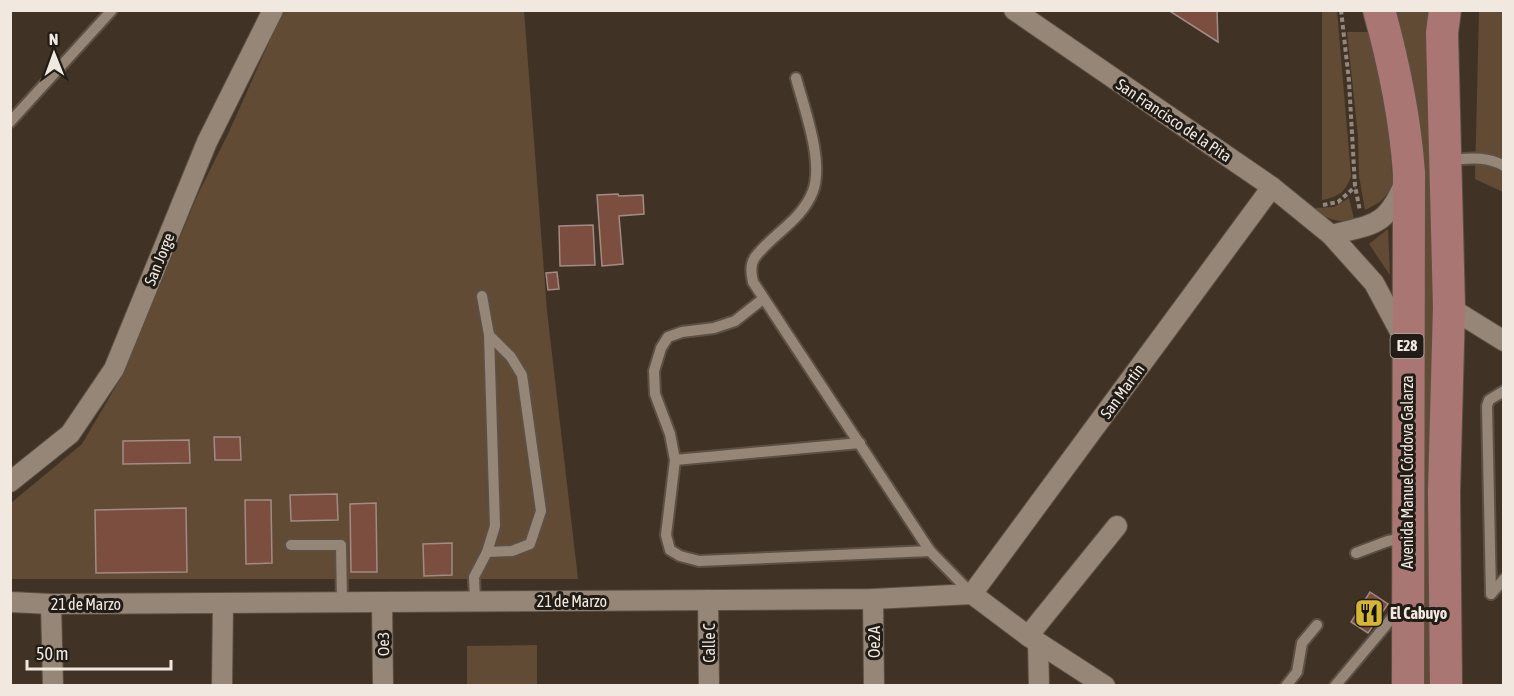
<svg xmlns="http://www.w3.org/2000/svg" width="1514" height="696" font-family="'Asap Condensed',sans-serif">
<style>
.green{fill:#624b35}
.building{fill:#7c4e40;stroke:#a18b84;stroke-width:1.5}
.lines{fill:none;stroke-linecap:round;stroke-linejoin:round}
.lane-casing{stroke:#5c5045;stroke-width:14}
.street-casing{stroke:#5c5045;stroke-width:22}
.primary-casing{stroke:#5c5045;stroke-width:34}
.path{stroke:#93887d;stroke-width:4;stroke-dasharray:4.5 3;stroke-linecap:butt}
.lane{stroke:#968677;stroke-width:10}
.street{stroke:#968677;stroke-width:20}
.primary{stroke:#a97674;stroke-width:32}
.labels{text-anchor:middle;stroke-width:6;stroke-linejoin:round;paint-order:stroke}
.shield{fill:#221c16;stroke:#b3aba3;stroke-width:1.5}
.shield-label{font-size:15px;font-weight:bold;fill:#f1e8e0}
.street-label{font-size:16px;fill:#f1e8e0;stroke:#221c16}
.poi-label{font-size:16px;font-weight:bold;fill:#f1e8e0;stroke:#221c16;text-anchor:start}
</style>
<rect width="100%" height="100%" fill="#403326"/>
<g class="green">
<polygon points="283,11 524,11 547,311 578,579 11,579 11,503 82,444 122,376 198,194 228,134"/>
<path d="M1322 11H1337L1351 176C1346 192 1338 197 1322 200Z"/>
<polygon points="1389,11 1438,11 1436,685 1418,685"/>
<polygon points="1479,11 1503,11 1503,192 1475,179"/>
<polygon points="1347,32 1371,32 1386,93 1393,187 1380,202 1365,210 1359,176 1358,136"/>
<path d="M1349 198 1354 219C1338 224 1326 219 1314 208L1334 207Z"/>
<polygon points="1388,229 1390,275 1369,244"/>
<polygon points="537,645 537,685 467,685 467,646"/>
</g>
<g class="building">
<polygon points="1168,10 1217,10 1218,42"/>
<polygon points="618,194 619,196 643,195 644,214 619,216 623,264 602,266 597,195"/>
<polygon points="593,225 595,265 560,266 559,226"/>
<polygon points="557,272 559,289 548,290 546,273"/>
<polygon points="214,437 240,437 241,460 215,460"/>
<polygon points="189,440 190,463 123,464 123,441"/>
<polygon points="337,494 338,520 291,521 290,495"/>
<polygon points="245,500 271,500 272,563 246,564"/>
<polygon points="376,503 377,572 351,572 350,504"/>
<polygon points="186,508 187,572 96,573 95,510"/>
<polygon points="452,543 452,575 424,576 423,544"/>
<polygon points="1370,592 1388,604 1368,633 1351,622"/>
</g>
<g class="lines">
<g class="lane-casing">
<g id="lane">
<path d="M796 78C804 108 824 161 813 191 802 220 774 233 756 256 750 263 751 274 753 282L930 551 971 593"/>
<polyline points="10,122 112,10"/>
<path d="M1447 160C1467 159 1485 155 1504 166"/>
<polyline points="763,299 735,321 714,328 682,332 668,337 661,348 654,371 655,394 670,434 675,460 860,443"/>
<polyline points="675,460 666,535 670,550 680,556 699,561 930,551"/>
<polyline points="291,545 341,545 342,602"/>
<polyline points="487,552 512,551 530,544 541,511 522,375 511,357 489,335"/>
<polyline points="1356,553 1388,541 1404,538"/>
<polyline points="1491,594 1487,406 1489,400 1504,391"/>
<polyline points="1491,594 1504,579"/>
<polyline points="475,601 474,577 487,552 495,526 489,335 482,296"/>
<polyline points="1286,686 1297,672 1302,643 1317,625"/>
<polyline points="1335,686 1402,606"/>
</g>
</g>
<g class="street-casing">
<g id="street">
<polyline points="1014,10 1272,187 1331,235 1374,283 1405,341"/>
<path d="M1331 235C1373 224 1386 227 1404 184"/>
<polyline points="1449,307 1504,341"/>
<polyline points="10,482 70,434 114,369 207,142 273,10"/>
<polyline points="972,594 1272,187"/>
<polyline points="873,599 874,686"/>
<polyline points="708,600 709,686"/>
<polyline points="10,602 51,604 873,599 972,594 1028,636 1105,686"/>
<polyline points="382,602 383,686"/>
<polyline points="51,604 53,686"/>
<polyline points="1028,636 1117,526"/>
<polyline points="1038,643 1039,686"/>
<polyline points="222,686 223,603"/>
</g>
</g>
<g class="primary-casing">
<g id="primary">
<path d="M1379 10C1394 64 1405 117 1409 173L1408 686"/>
<polyline points="1445,10 1442,33 1449,307 1444,492 1446,686"/>
</g>
</g>
<g class="path">
<polyline points="1341,10 1349,81 1355,186 1360,211"/>
<polyline points="1323,205 1338,202 1355,187"/>
</g>
<use href="#lane" class="lane"/>
<use href="#street" class="street"/>
<use href="#primary" class="primary"/>
</g>
<defs>
<g id="restaurant-square" transform="scale(1.5)"><rect x="-9" y="-9" width="18" height="18" rx="4" fill="#d4b535" stroke="#221c16"/><path d="M-5-6h1v4h1v-4h1v4h1v-4h1v5L-1.5 .5V6h-2V.5L-5-1ZM5-6V6H3V1.5H1.5Q1.5-4 5-6Z" fill="#111"/></g>
</defs>
<g fill-rule="evenodd">
<use href="#restaurant-square" x="1369" y="613"/>
</g>
<g class="labels">
<rect class="shield" x="1390.5" y="334" width="33" height="24" rx="4.5"/>
<g class="shield-label">
<text x="1407" y="351">E28</text>
</g>
<g class="street-label">
<text transform="translate(1174 120) rotate(34)" y="6">San Francisco de la Pita</text>
<text transform="translate(159 259) rotate(-68)" y="6">San Jorge</text>
<text transform="translate(1122 391) rotate(-54)" y="6">San Martin</text>
<text transform="translate(1407 472) rotate(-90)" y="6">Avenida Manuel Córdova Galarza</text>
<text x="572" y="607">21 de Marzo</text>
<text x="86" y="610">21 de Marzo</text>
<text transform="translate(874 642) rotate(-90)" y="6">Oe2A</text>
<text transform="translate(709 643) rotate(-90)" y="6">Calle C</text>
<text transform="translate(383 644) rotate(-91)" y="6">Oe3</text>
</g>
<g class="poi-label">
<text x="1390" y="619">El Cabuyo</text>
</g>
</g>
<rect width="1514" height="696" fill="none" stroke="#f1e8e0" stroke-width="24"/>
<g transform="translate(54 54) rotate(359)" stroke="#221c16" stroke-width="4.5" paint-order="stroke">
<path d="M0-4.5L10 22L0 15L-10 22Z" fill="#f1e8e0"/>
<text y="-9" font-size="16" font-weight="bold" text-anchor="middle" fill="#f1e8e0">N</text>
</g>
<path d="M27 660v9h144v-9" fill="none" stroke="#f1e8e0" stroke-width="3"/>
<text x="36" y="660" font-size="18" fill="#f1e8e0" stroke="#221c16" stroke-width="4.5" paint-order="stroke">50 m</text>
</svg>
